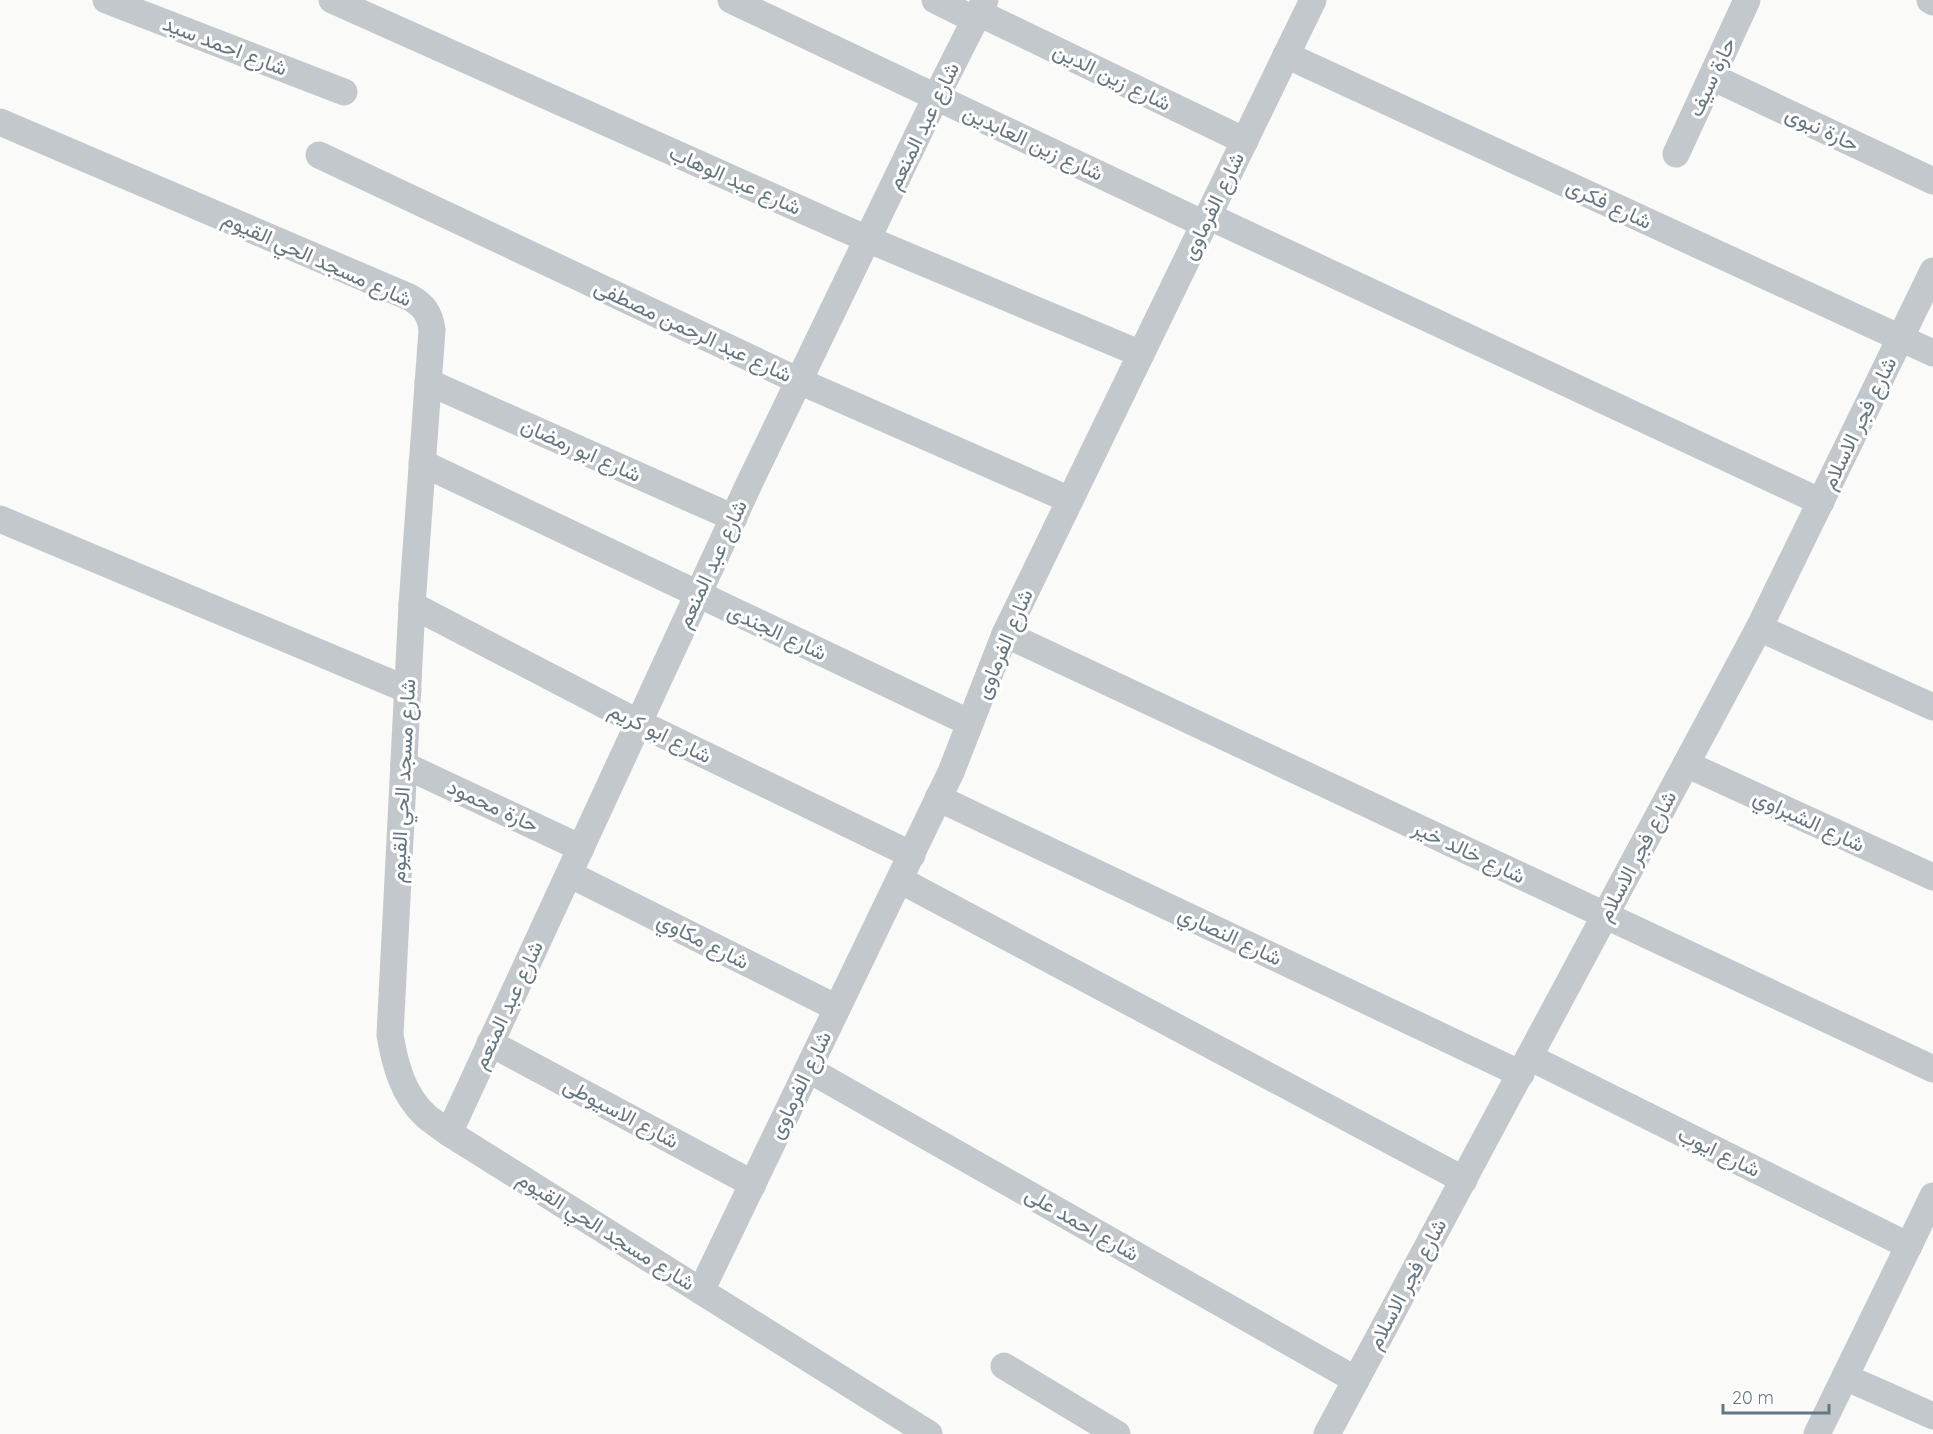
<svg xmlns="http://www.w3.org/2000/svg" width="1933" height="1434" font-family="Quicksand,Vazirmatn,sans-serif">
<style>
.lines{fill:none;stroke-linecap:round;stroke-linejoin:round}
.street{stroke:#c3c8cc;stroke-width:27}
.labels{text-anchor:middle;stroke-width:6;stroke-linejoin:round;paint-order:stroke}
.street-label{font-size:21px;fill:#657683;stroke:#fff}
</style>
<rect width="100%" height="100%" fill="#fafaf8"/>
<g class="lines">
<g class="street">
<polyline points="106,0 344,92"/>
<polyline points="332,0 867,239 1141,354"/>
<polyline points="731,0 1204,224"/>
<polyline points="935,0 975,20"/>
<polyline points="1930,0 1933,2"/>
<polyline points="979,13 1245,141"/>
<polyline points="1286,55 1933,353"/>
<polyline points="1712,77 1933,181"/>
<path d="M0 122 409 297C424 305 430 314 432 330L412 605 390 1035C395 1065 403 1095 426 1116 433 1122 441 1127 449 1133L929 1434"/>
<polyline points="1676,154 1747,0"/>
<polyline points="319,155 799,381 1070,500"/>
<polyline points="1208,216 1821,502"/>
<polyline points="428,382 734,518"/>
<polyline points="422,463 970,723"/>
<polyline points="0,519 408,690"/>
<polyline points="412,605 639,723 912,855"/>
<polyline points="1759,628 1933,707"/>
<polyline points="1005,634 1933,1069"/>
<polyline points="1686,764 1933,877"/>
<polyline points="404,765 581,848"/>
<polyline points="938,798 1521,1074"/>
<polyline points="569,874 837,1008"/>
<polyline points="900,880 1464,1180"/>
<polyline points="490,1043 753,1184"/>
<polyline points="1529,1057 1909,1246"/>
<polyline points="808,1069 1356,1380"/>
<polyline points="449,1133 749,484 936,97 985,0"/>
<polyline points="701,1291 951,772 1005,634 1313,0"/>
<polyline points="1004,1366 1117,1434"/>
<polyline points="1845,1377 1933,1416"/>
<polyline points="1327,1434 1759,628 1933,271"/>
<polyline points="1817,1434 1933,1196"/>
</g>
</g>
<g class="labels">
<g class="street-label">
<text transform="translate(225 46) rotate(21)" y="7">شارع احمد سيد</text>
<text transform="translate(1112 77) rotate(26)" y="7">شارع زين الدين</text>
<text transform="translate(1712 77) rotate(-65)" y="7">حارة سيف</text>
<text transform="translate(923 126) rotate(-64)" y="7">شارع عبد المنعم</text>
<text transform="translate(1822 129) rotate(25)" y="7">حارة نبوى</text>
<text transform="translate(1033 143) rotate(25)" y="7">شارع زين العابدين</text>
<text transform="translate(735 180) rotate(24)" y="7">شارع عبد الوهاب</text>
<text transform="translate(1609 204) rotate(25)" y="7">شارع فكرى</text>
<text transform="translate(1213 206) rotate(-64)" y="7">شارع الفرماوى</text>
<text transform="translate(317 259) rotate(24)" y="7">شارع مسجد الحي القيوم</text>
<text transform="translate(693 331) rotate(25)" y="7">شارع عبد الرحمن مصطفى</text>
<text transform="translate(1859 423) rotate(-64)" y="7">شارع فجر الاسلام</text>
<text transform="translate(581 450) rotate(24)" y="7">شارع ابو رمضان</text>
<text transform="translate(712 564) rotate(-65)" y="7">شارع عبد المنعم</text>
<text transform="translate(777 632) rotate(25)" y="7">شارع الجندى</text>
<text transform="translate(1004 644) rotate(-67)" y="7">شارع الفرماوى</text>
<text transform="translate(660 733) rotate(26)" y="7">شارع ابو كريم</text>
<text transform="translate(403 781) rotate(-87)" y="7">شارع مسجد الحي القيوم</text>
<text transform="translate(493 806) rotate(25)" y="7">حارة محمود</text>
<text transform="translate(1809 821) rotate(25)" y="7">شارع الشبراوي</text>
<text transform="translate(1469 852) rotate(25)" y="7">شارع خالد خير</text>
<text transform="translate(1637 856) rotate(-62)" y="7">شارع فجر الاسلام</text>
<text transform="translate(1230 936) rotate(25)" y="7">شارع النصاري</text>
<text transform="translate(703 941) rotate(27)" y="7">شارع مكاوي</text>
<text transform="translate(508 1005) rotate(-65)" y="7">شارع عبد المنعم</text>
<text transform="translate(800 1085) rotate(-64)" y="7">شارع الفرماوى</text>
<text transform="translate(621 1113) rotate(28)" y="7">شارع الاسيوطى</text>
<text transform="translate(1719 1152) rotate(26)" y="7">شارع ايوب</text>
<text transform="translate(1082 1224) rotate(30)" y="7">شارع احمد على</text>
<text transform="translate(606 1231) rotate(32)" y="7">شارع مسجد الحي القيوم</text>
<text transform="translate(1407 1284) rotate(-62)" y="7">شارع فجر الاسلام</text>
</g>
</g>
<path d="M1723 1404v9h106v-9" fill="none" stroke="#657683" stroke-width="3"/>
<text x="1732" y="1404" font-size="18" fill="#657683" stroke="#ffffff" stroke-width="4.5" paint-order="stroke">20 m</text>
</svg>
